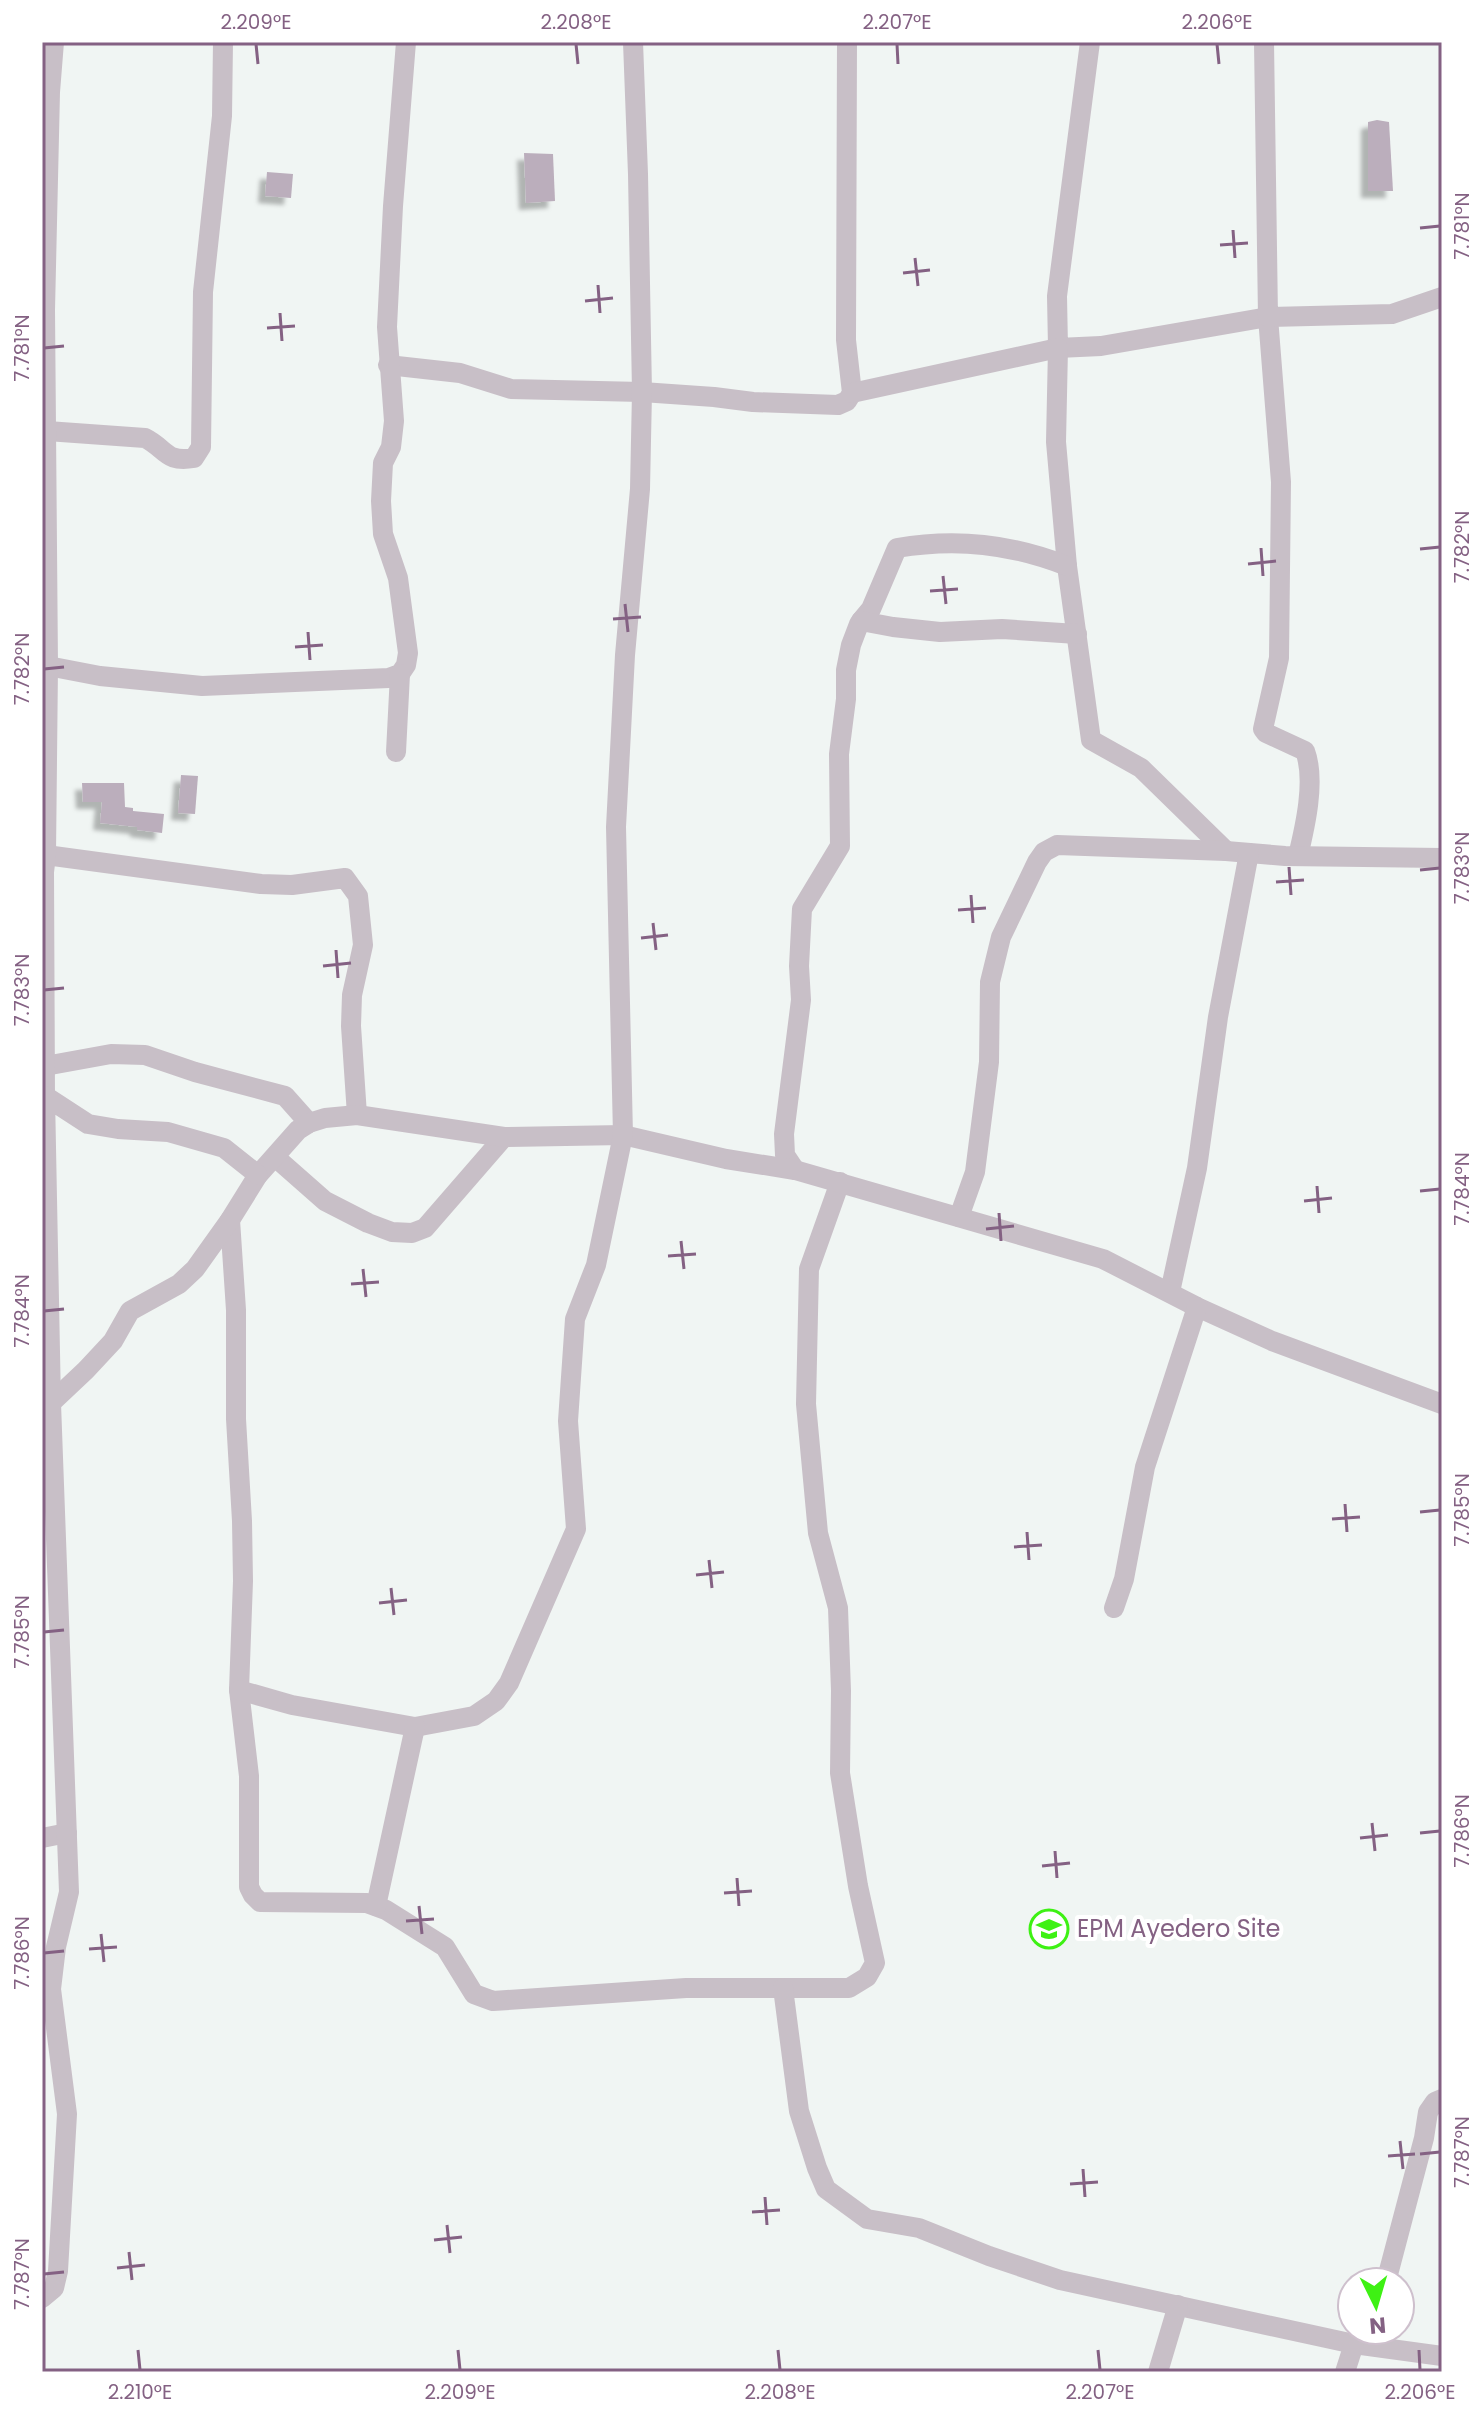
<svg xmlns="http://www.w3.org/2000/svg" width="1484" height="2414" font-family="Poppins,sans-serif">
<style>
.building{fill:#bbaebc;filter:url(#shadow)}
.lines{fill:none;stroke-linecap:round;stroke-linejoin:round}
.street{stroke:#c8bfc7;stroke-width:20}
.ticks{fill:none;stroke:#846183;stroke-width:3}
.labels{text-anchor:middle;stroke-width:8;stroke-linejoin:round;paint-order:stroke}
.poi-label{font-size:24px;fill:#846183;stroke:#fff;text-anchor:start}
.neatline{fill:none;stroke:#846183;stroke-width:3}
.ticks-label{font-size:20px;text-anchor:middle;fill:#846183}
</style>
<defs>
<filter id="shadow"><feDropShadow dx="-7" dy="7" stdDeviation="2" flood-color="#0004"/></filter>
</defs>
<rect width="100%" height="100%" fill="#f0f5f3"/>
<g class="building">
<polygon points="1377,120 1389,122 1393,191 1368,191 1368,122"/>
<polygon points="524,153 553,154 555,201 526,203"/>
<polygon points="267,172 293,174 291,198 265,196"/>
<polygon points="181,775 198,776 195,814 178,813"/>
<polygon points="82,783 124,783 125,807 133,808 133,811 164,814 162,833 137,830 137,827 100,823 102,802 83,802"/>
</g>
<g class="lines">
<g class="street">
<path d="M1090 42 1057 296 1058 348 1101 346 1268 317 1281 482 1279 658 1263 729 1266 733 1305 751C1316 780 1305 827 1298 856"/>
<polyline points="1264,42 1268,317 1392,314 1442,297"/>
<polyline points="388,365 460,373 511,389 642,392 714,397 753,402 838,405 847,401 852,393 846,340 847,42"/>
<polyline points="852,393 1058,348 1056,442 1067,566 1091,740 1141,768 1226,851"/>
<path d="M47 431 145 438C167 449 165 463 194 458L201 447 203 292 222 116 223 42"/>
<path d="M861 621 871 609 897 548C957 538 1011 544 1067 566"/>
<polyline points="48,666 100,676 202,686 389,678 400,674 406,665 408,653 398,578 383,534 381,501 383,463 391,447 394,421 387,327 393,206 406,42"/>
<polyline points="396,752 400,674"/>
<polyline points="46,855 261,884 292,885 345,878 358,896 363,945 352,995 351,1026 357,1115"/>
<polyline points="45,1066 111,1054 145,1055 195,1072 285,1096 309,1123"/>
<polyline points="42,1095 45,1096 44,872 46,855 48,666 45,310 50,92 54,42"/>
<polyline points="275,1157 325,1201 368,1223 392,1232 412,1233 425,1228 504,1137"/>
<polyline points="795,1170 785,1155 784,1134 801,1000 799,966 802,909 840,846 839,754 846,699 846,670 851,645 859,624 861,621 893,627 940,632 1002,629 1077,634"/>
<polyline points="959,1217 975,1172 989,1062 990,982 1001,937 1037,862 1044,852 1057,845 1226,851 1285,856 1442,858"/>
<polyline points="230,1220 236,1310 236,1419 242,1521 243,1581 239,1690 249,1776 249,1887 253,1895 260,1902 367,1903 386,1910 445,1947 474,1994 493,2001 686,1988 849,1988 867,1977 875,1963 858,1886 840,1773 841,1691 838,1608 818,1533 806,1404 809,1269 840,1182"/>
<polyline points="1170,1292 1197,1168 1218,1017 1249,853"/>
<polyline points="51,1403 86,1370 113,1341 130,1311 179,1284 195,1269 230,1220 258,1175 298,1130 309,1123 325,1118 357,1115 504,1137 623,1135 726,1159 795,1170 1103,1259 1197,1307 1272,1341 1442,1404"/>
<polyline points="1114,1608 1124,1579 1145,1467 1197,1307"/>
<polyline points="239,1690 292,1705 415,1727 474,1716 496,1701 509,1683 576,1529 568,1421 575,1319 596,1265 623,1135 616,827 625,655 640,489 642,392 638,174 633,42"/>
<polyline points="42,1838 67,1833"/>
<polyline points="376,1906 415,1727"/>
<polyline points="783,1988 799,2111 817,2168 826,2189 867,2219 919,2228 989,2256 1060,2280 1354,2344 1442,2356"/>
<polyline points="1386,2282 1424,2138 1428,2112 1435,2102 1442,2099"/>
<polyline points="42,2298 54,2288 58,2271 67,2114 51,1989 56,1947 69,1892 51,1403 45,1096 88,1124 118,1129 168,1132 224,1148 258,1175"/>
<polyline points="1158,2372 1178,2305"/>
<polyline points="1345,2372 1354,2344"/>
</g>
</g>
<path class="ticks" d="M256 44 258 64M576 44 578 64M897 44 898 64M1217 44 1219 64M1420 228 1440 226M1233 230 1235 258M1220 245 1248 243M915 258 918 286M903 273 930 270M598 285 600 313M585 301 613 298M280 313 282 341M267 328 295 326M44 348 64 346M1261 548 1263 576M1420 549 1440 547M1248 564 1276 561M943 576 946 604M930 591 958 589M625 604 628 632M613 619 641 617M308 632 310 660M295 647 323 645M44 669 64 667M1289 867 1291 895M1420 870 1440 868M1276 882 1304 880M971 895 973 923M958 910 986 908M653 923 656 950M641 938 668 935M336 950 338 978M323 966 351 963M44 990 64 988M1317 1186 1319 1213M1420 1191 1440 1189M1304 1201 1332 1198M999 1213 1001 1241M986 1229 1014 1226M681 1241 684 1269M668 1256 696 1254M363 1269 366 1297M351 1284 379 1282M44 1311 64 1309M1345 1504 1347 1532M1420 1512 1440 1510M1332 1519 1360 1517M1027 1532 1029 1560M1014 1547 1042 1545M709 1560 712 1588M696 1575 724 1572M391 1588 394 1615M379 1603 407 1600M44 1632 64 1630M1372 1823 1375 1851M1420 1833 1440 1831M1360 1838 1388 1835M1055 1851 1057 1878M1042 1866 1070 1863M737 1878 739 1906M724 1893 752 1891M419 1906 422 1934M406 1921 434 1919M101 1934 104 1962M89 1949 117 1947M44 1953 64 1951M1400 2141 1403 2169M1420 2154 1440 2152M1388 2156 1415 2154M1083 2169 1085 2197M1070 2184 1098 2182M765 2197 767 2225M752 2212 780 2210M447 2225 450 2253M434 2240 462 2237M129 2252 132 2280M117 2268 145 2265M44 2274 64 2272M138 2350 140 2370M458 2350 460 2370M778 2350 780 2370M1098 2350 1100 2370M1419 2350 1420 2370"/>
<defs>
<g id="school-ring" transform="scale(2)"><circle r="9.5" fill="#fff" stroke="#3ef114" stroke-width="1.5"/><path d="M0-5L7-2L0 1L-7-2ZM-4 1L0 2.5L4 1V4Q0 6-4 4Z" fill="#3ef114"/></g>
</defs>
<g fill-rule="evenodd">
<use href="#school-ring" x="1049" y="1929"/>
</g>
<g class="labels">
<g class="poi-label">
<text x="1077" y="1937">EPM Ayedero Site</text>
</g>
</g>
<rect width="1484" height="2414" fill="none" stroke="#ffffff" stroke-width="88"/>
<g transform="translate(1376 2306) rotate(175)"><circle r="38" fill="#ffffff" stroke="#cec0cd" stroke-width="2"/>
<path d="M0-6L14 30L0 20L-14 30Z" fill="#3ef114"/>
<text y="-12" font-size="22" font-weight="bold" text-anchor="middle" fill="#846183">N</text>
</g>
<rect x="44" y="44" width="1396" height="2326" class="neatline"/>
<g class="ticks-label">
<text x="256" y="29">2.209°E</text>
<text x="576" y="29">2.208°E</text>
<text x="897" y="29">2.207°E</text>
<text x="1217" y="29">2.206°E</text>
<text transform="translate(1462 226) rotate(-90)" y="7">7.781°N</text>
<text transform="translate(22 348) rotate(-90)" y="7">7.781°N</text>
<text transform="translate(1462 547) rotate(-90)" y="7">7.782°N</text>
<text transform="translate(22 669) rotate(-90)" y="7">7.782°N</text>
<text transform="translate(1462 868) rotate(-90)" y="7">7.783°N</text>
<text transform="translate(22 990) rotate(-90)" y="7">7.783°N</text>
<text transform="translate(1462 1189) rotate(-90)" y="7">7.784°N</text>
<text transform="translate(22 1311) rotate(-90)" y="7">7.784°N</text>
<text transform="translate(1462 1510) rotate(-90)" y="7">7.785°N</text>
<text transform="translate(22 1632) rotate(-90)" y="7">7.785°N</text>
<text transform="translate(1462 1831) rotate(-90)" y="7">7.786°N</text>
<text transform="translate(22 1953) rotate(-90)" y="7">7.786°N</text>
<text transform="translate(1462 2152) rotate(-90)" y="7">7.787°N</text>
<text transform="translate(22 2274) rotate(-90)" y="7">7.787°N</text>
<text x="140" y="2399">2.210°E</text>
<text x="460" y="2399">2.209°E</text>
<text x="780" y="2399">2.208°E</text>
<text x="1100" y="2399">2.207°E</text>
<text x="1420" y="2399">2.206°E</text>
</g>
</svg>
